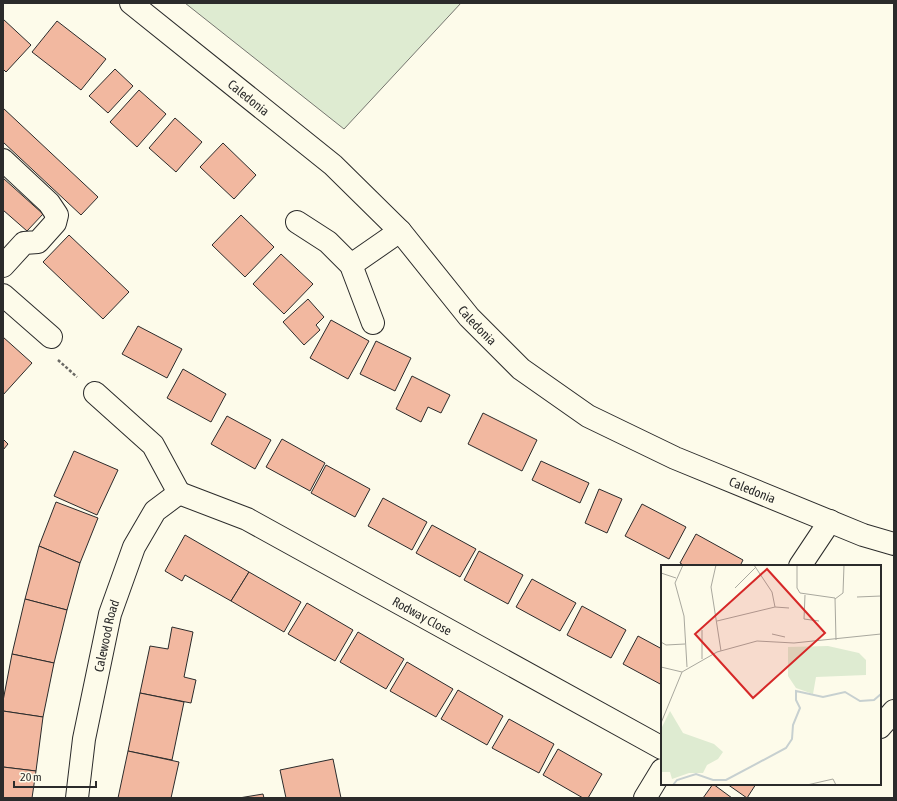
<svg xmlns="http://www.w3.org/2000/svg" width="897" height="801" font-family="'Asap Condensed',sans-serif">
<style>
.green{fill:#deebd1;stroke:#74746e}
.building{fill:#f2b8a0;stroke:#2b2b2b}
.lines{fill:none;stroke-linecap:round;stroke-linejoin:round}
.minor-casing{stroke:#2b2b2b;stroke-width:24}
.path{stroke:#6a6964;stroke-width:2.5;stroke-dasharray:3 2;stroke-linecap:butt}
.minor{stroke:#fdfbea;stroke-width:22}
.labels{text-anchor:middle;stroke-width:3;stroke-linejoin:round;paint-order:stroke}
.street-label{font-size:13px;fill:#2b2b2b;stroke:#fdfbea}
.inset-river{fill:none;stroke:#c7d0d0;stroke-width:2}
.inset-road{fill:none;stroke:#a9a89e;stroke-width:1}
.view{fill:#d62828;fill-opacity:0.15;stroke:#d62828;stroke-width:2}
.inset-edge{fill:none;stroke:#2b2b2b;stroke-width:2}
</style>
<rect width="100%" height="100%" fill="#fdfbea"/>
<polygon class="green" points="185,3 461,3 344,129"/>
<g class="building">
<polygon points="3,19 31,45 6,72 3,69"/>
<polygon points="57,21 106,59 81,90 32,52"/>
<polygon points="115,69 133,86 108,113 89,96"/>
<polygon points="139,90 166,114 137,147 110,122"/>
<polygon points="3,108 98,197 81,215 3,142"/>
<polygon points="175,118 202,142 176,172 149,148"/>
<polygon points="223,143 256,175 234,199 200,167"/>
<polygon points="3,178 43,214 27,231 3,210"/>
<polygon points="241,215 274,247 245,277 212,245"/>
<polygon points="69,235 129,292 103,319 43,262"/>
<polygon points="281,254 313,284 284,314 253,284"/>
<polygon points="308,299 324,317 316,325 320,330 304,345 283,322"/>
<polygon points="331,320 369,341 348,379 310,358"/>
<polygon points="138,326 182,349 167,378 122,354"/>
<polygon points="3,337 32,363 3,395"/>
<polygon points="376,341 411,358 395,391 360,374"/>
<polygon points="183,369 226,394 211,422 167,398"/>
<polygon points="412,376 450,395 441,413 428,407 421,422 396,409"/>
<polygon points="483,413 537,440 522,471 468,444"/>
<polygon points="227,416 271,440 255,469 211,444"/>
<polygon points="3,439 8,444 3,450"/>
<polygon points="282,439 325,463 310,491 266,467"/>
<polygon points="74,451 118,470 97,515 54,496"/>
<polygon points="541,461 589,483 580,503 532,480"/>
<polygon points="326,465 370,489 355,517 311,493"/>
<polygon points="599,489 622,499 607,533 585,523"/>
<polygon points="383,498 427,522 412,550 368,526"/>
<polygon points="56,502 98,518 80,563 39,546"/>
<polygon points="642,504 686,527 669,559 625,536"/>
<polygon points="432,525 476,549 460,577 416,553"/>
<polygon points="696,534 743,560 740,566 685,566 680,563"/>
<polygon points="185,535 249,572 231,601 185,575 182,581 165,571"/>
<polygon points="39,546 80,563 67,610 25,599"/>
<polygon points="479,551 523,575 508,604 464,580"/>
<polygon points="249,572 301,602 284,632 231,601"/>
<polygon points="532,579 576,603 560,631 516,607"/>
<polygon points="25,599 67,610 54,663 12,654"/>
<polygon points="307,603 353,630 335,661 288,634"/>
<polygon points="582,606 626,630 611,658 567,635"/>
<polygon points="172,627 193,632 184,677 196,680 191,703 140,693 150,646 168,649"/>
<polygon points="358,632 404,659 386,689 340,662"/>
<polygon points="638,636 662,649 662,685 623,664"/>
<polygon points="12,654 54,663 43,717 3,711 3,701"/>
<polygon points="407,662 453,689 436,717 390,691"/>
<polygon points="458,690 503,716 487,745 441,719"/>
<polygon points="140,693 184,702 172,760 128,751"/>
<polygon points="3,711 43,717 36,771 3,767"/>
<polygon points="509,719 554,744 539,773 492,748"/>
<polygon points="558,749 602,774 588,798 583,798 543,775"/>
<polygon points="128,751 179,762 171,798 118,798"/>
<polygon points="333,759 341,798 286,798 280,770"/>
<polygon points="3,767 36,771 32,798 3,798"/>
<polygon points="713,784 732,798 703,798"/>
<polygon points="727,784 756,784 747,798"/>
<polygon points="263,794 264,798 239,798"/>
</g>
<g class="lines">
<g class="minor-casing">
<g id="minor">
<path id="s1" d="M131 3 333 165 400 231 469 317 521 369 588 416 675 458 863 535 894 544"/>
<polyline points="3,160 49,203 57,215 55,223 38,242 24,243 3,266"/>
<polyline points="297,222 328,242 351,265 373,323"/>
<polyline points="351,265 400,231"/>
<polyline points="3,295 51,337"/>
<polyline points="95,393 153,445 179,493"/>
<path id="s2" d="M179 493 247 519 662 748"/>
<polyline points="800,566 830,521"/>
<polyline points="880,727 894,711"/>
<path id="s3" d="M77 798 84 739 110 614 134 547 155 511 179 493"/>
<polyline points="645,798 662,770"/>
</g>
</g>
<polyline class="path" points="58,360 77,377"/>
<use href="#minor" class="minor"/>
</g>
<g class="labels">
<g class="street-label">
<text dy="5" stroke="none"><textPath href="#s1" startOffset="151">Caledonia</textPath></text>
<text dy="5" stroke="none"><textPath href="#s1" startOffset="475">Caledonia</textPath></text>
<text dy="5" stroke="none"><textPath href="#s1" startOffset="799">Caledonia</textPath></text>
<text dy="5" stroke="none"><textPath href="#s2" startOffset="273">Rodway Close</textPath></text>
<text dy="5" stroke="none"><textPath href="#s3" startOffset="165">Calewood Road</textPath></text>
</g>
</g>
<g transform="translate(661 565)">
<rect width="220" height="220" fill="#fdfbea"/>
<path d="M167 81 198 88 205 95V110L155 112 152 129 135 123 127 111V82ZM9 146 22 168 53 179 62 187 57 194 46 200 42 208H28L11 214 9 207H0V164Z" fill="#deebd1"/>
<path class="inset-river" d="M12 220 16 215 35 209 52 215H65L125 183 131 174 132 160 139 143 135 135V126L162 132 184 127 199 136 213 135 220 129"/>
<path class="inset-road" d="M22 0 14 18 23 51 26 102M55 0 50 22 60 86M93 0 111 27 114 42M136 0V23L139 28 174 33 175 75M0 8 15 13M74 23 95 2M144 30 143 54 158 56M196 32 220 31M174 34 182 28 183 0M114 42 128 43M56 56 114 42M41 65V94M111 69 124 72M0 77 5 80 24 79M0 102 21 107M0 158 21 107 56 87 96 76 133 78 220 69M146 220 172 214 175 220"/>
<path class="view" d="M106 4 164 68 92 133 34 69Z"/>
<rect width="220" height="220" class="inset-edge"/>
</g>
<rect width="897" height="801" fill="none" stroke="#2b2b2b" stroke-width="8"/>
<path d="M14 781v6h82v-6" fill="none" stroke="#2b2b2b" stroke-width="2"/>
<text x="20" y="781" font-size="12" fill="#2b2b2b" stroke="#fdfbea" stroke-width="3" paint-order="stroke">20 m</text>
</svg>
